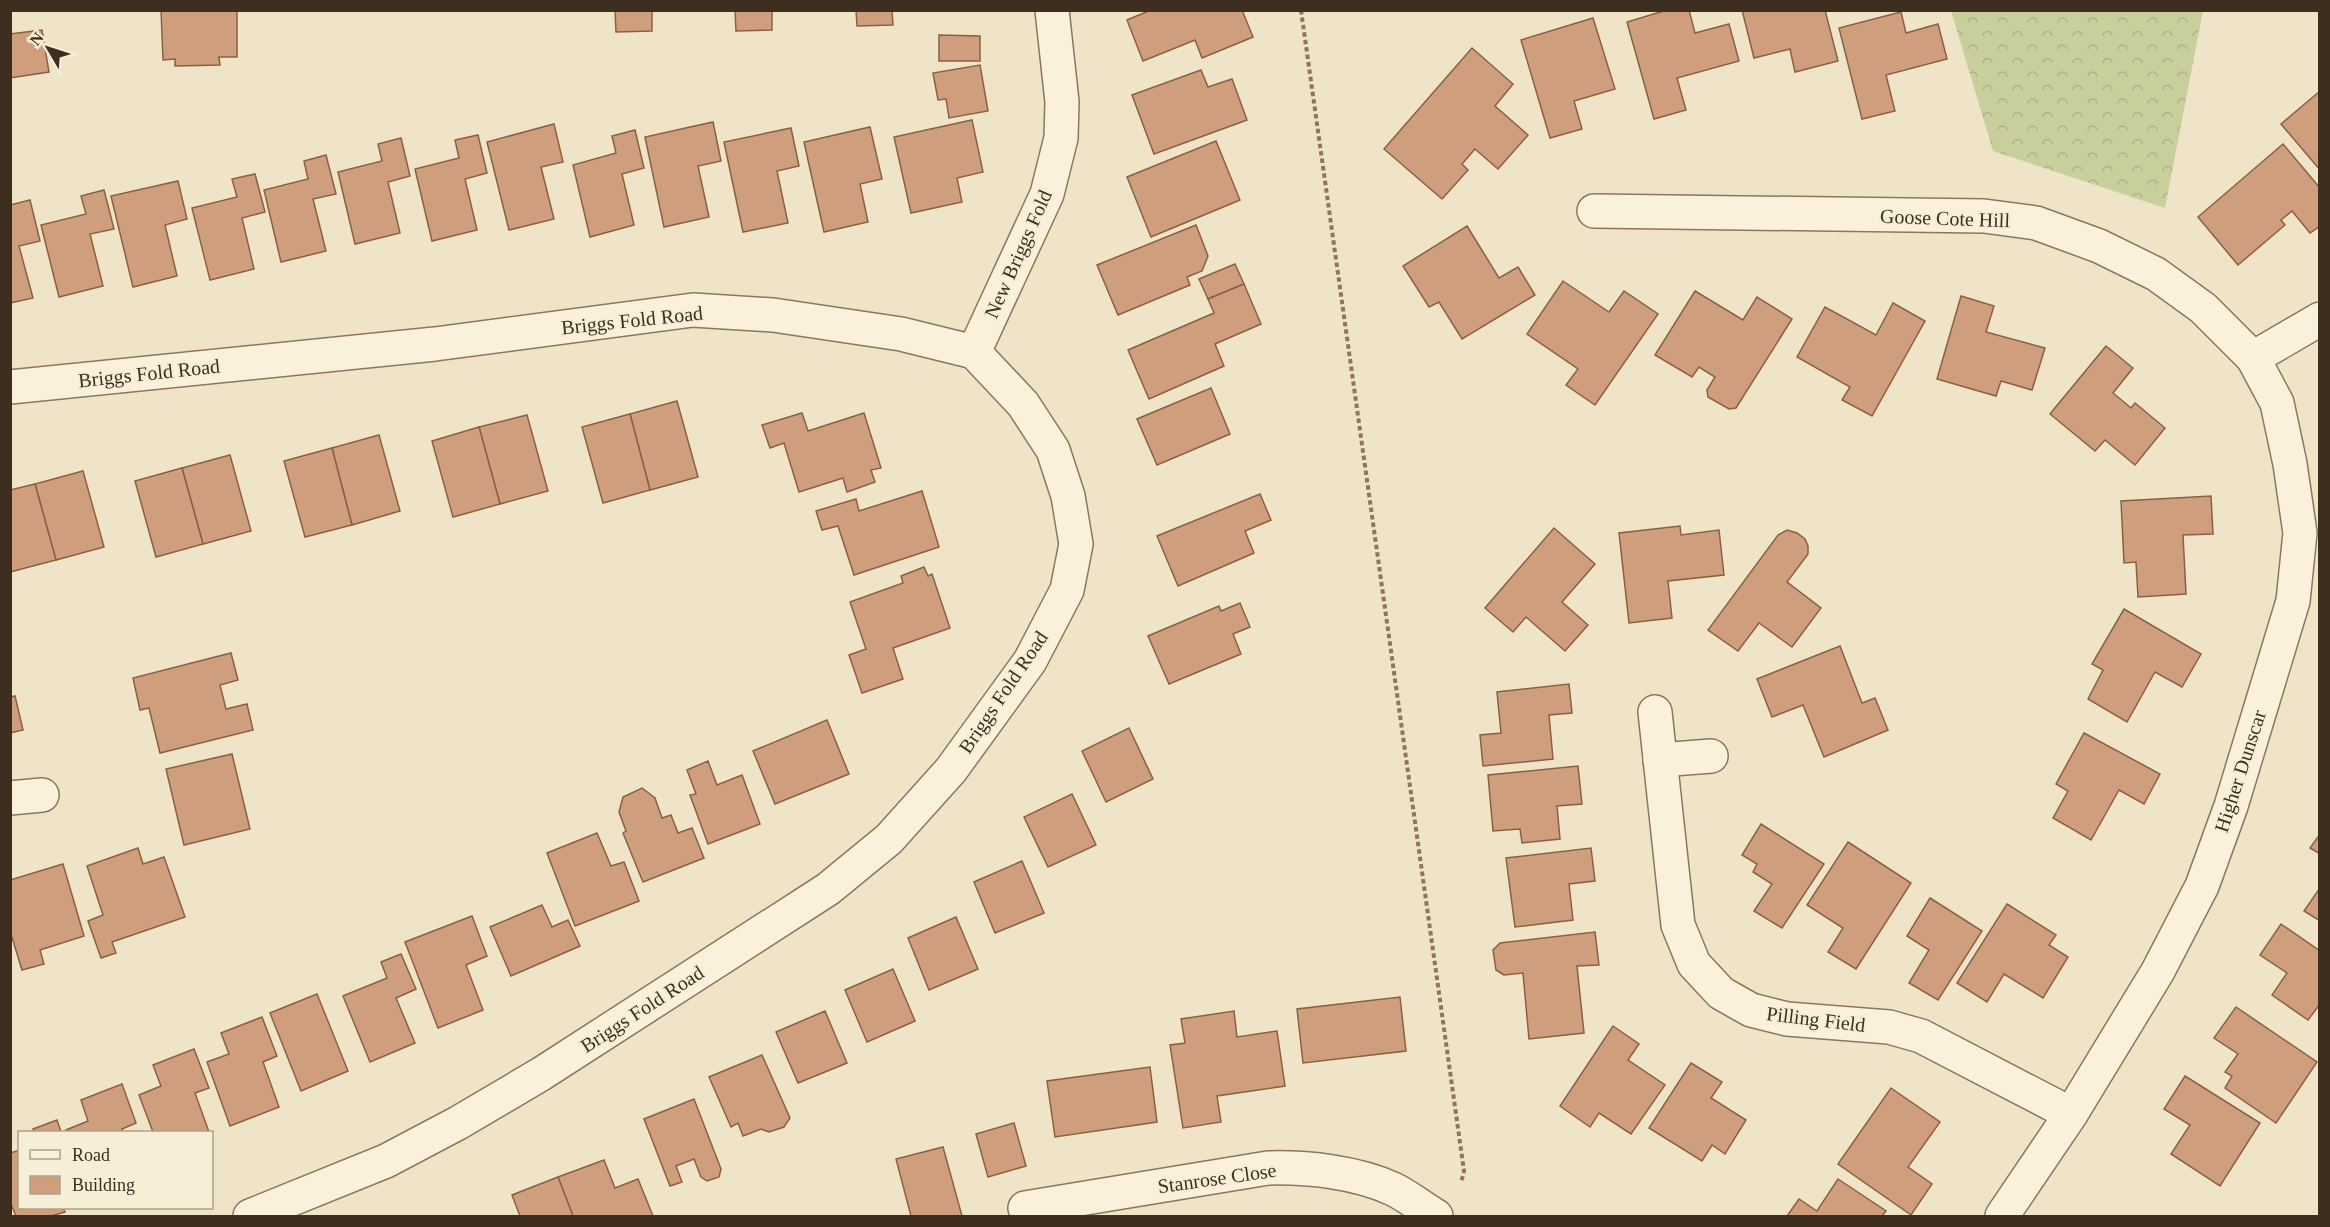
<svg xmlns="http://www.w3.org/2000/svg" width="2330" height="1227" font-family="Georgia,serif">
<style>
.forest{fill:url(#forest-crowns)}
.building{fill:#cf9f7d;stroke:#8d5f41;stroke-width:1.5}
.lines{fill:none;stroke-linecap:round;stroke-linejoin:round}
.minor-casing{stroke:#8d765c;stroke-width:36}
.path{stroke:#8d765c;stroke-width:4;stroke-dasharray:4.5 3;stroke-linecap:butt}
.minor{stroke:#faf1dc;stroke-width:33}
.labels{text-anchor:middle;stroke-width:4.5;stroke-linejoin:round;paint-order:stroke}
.street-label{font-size:20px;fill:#3d2e20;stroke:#f7eed8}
</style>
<defs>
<pattern id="forest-crowns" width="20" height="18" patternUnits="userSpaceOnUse" patternTransform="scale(1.5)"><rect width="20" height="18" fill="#c9cf9b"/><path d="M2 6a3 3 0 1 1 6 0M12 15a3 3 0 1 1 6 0" fill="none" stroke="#aeb285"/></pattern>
</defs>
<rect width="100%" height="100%" fill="#f0e4c8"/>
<polygon class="forest" points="1951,11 2203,11 2165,208 1993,151"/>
<g class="building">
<polygon points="161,10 237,10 237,57 219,57 220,65 175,66 175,59 163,60"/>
<polygon points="615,10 652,10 652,31 616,32"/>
<polygon points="735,10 772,10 772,30 736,31"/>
<polygon points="856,10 892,10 893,25 857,26"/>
<polygon points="1151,10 1242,10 1253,37 1202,58 1195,40 1143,61 1127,20"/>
<polygon points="1667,10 1689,10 1695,33 1729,24 1739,61 1677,78 1686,110 1654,119 1627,22"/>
<polygon points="1742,10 1825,10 1838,61 1795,72 1790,49 1754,58"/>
<polygon points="1901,12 1906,33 1938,24 1947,59 1886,75 1895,111 1862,119 1839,28"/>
<polygon points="1593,18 1615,89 1574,101 1582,129 1550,138 1521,40"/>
<polygon points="42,30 49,72 10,78 10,34"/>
<polygon points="939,35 980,36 980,61 939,61"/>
<polygon points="1472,48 1513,84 1495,106 1528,135 1498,169 1475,149 1462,164 1468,170 1442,199 1384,149"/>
<polygon points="980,65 988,111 949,118 946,99 938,100 933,73"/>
<polygon points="1201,70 1208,87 1232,79 1247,120 1154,154 1132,95"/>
<polygon points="2320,91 2320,170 2281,124"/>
<polygon points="972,120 983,172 957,178 962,202 911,213 894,137"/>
<polygon points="713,122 721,161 698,166 709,217 664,227 645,137"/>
<polygon points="554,124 563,162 541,167 554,219 509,230 487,142"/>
<polygon points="870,127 882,179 860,184 868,222 824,232 804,142"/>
<polygon points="791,128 799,166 777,171 788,223 743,232 724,142"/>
<polygon points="635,130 644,168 622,174 634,225 590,237 573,165 616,153 612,136"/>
<polygon points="478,135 487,173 465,179 477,230 432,241 415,169 459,158 455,140"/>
<polygon points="401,138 410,176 388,182 400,233 355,244 338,172 382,161 378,144"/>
<polygon points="1216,141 1240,200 1151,237 1127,177"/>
<polygon points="2283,144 2320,188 2320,226 2310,233 2292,211 2281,220 2285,225 2238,265 2198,217"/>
<polygon points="326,155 336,194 313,199 326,251 281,262 264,190 308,179 304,161"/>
<polygon points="255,174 265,212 242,218 254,269 210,280 192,208 237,197 232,179"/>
<polygon points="178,181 187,219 165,225 177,276 133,287 111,196"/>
<polygon points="104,190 114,229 90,234 103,286 59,297 41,225 86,214 81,196"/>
<polygon points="30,200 40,241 19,246 33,298 10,303 10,205"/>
<polygon points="1196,225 1208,256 1202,271 1187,277 1190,285 1118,315 1097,265"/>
<polygon points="1467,226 1499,278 1518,267 1535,295 1462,339 1439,302 1429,307 1403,266"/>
<polygon points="1235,264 1244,284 1208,299 1199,279"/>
<polygon points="1563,281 1609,312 1624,291 1658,314 1595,405 1566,385 1578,369 1527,334"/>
<polygon points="1244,284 1261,324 1215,344 1224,366 1149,399 1128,350 1214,313 1208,299"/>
<polygon points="1695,291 1743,320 1757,297 1792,319 1736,408 1729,409 1708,397 1707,390 1715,377 1699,367 1692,377 1655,355"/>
<polygon points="1961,296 1994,306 1986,332 2045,348 2032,390 2001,381 1996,396 1937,379"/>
<polygon points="1893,303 1925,321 1872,416 1842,400 1850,387 1797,357 1825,307 1876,335"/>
<polygon points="2106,346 2133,368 2113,393 2131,408 2135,403 2165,428 2135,465 2105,440 2095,451 2050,414"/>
<polygon points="1211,388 1230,434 1157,465 1137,419"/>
<polygon points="677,401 698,477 650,490 630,414"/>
<polygon points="802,413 808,431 864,413 881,468 871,470 875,482 847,492 843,478 799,492 784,443 770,448 762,425"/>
<polygon points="630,414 650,490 603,503 582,427"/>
<polygon points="527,415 548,491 500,504 479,427"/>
<polygon points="479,427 500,504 453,517 432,441"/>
<polygon points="379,435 400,511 352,525 332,448"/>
<polygon points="332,448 352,525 305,537 284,461"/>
<polygon points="230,455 251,531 203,544 182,468"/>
<polygon points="182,468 203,544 156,557 135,481"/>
<polygon points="83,471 104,547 56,560 35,484"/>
<polygon points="35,484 56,560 10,572 10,490"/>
<polygon points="922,491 939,547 854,575 838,526 822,530 816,511 856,499 859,511"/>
<polygon points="1260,494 1271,520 1245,531 1254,553 1178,586 1157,536"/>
<polygon points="2211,496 2213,534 2183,535 2186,594 2138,597 2136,562 2124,563 2121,501"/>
<polygon points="1680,526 1681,535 1719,530 1724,575 1668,581 1672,618 1629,623 1619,533"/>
<polygon points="1554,528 1595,564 1562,602 1588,625 1565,651 1526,617 1513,632 1485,608"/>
<polygon points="1787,530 1797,533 1805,539 1808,546 1808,554 1787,582 1821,608 1792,647 1759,623 1738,651 1708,630 1778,535"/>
<polygon points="924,567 928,576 932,574 950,628 893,648 903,679 862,693 849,655 866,649 850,602 903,583 901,576"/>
<polygon points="1240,603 1250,627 1233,634 1241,654 1169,684 1148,636 1219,606 1221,611"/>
<polygon points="2124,609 2201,654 2182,687 2155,672 2127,722 2088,699 2103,670 2092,664"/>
<polygon points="1840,646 1862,703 1875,698 1888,730 1824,757 1803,705 1772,717 1757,679"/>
<polygon points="231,653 238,680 220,685 226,709 247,704 253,730 160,753 149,708 140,710 133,678"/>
<polygon points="1569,684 1572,713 1549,715 1553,759 1483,766 1480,735 1501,733 1497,692"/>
<polygon points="15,696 23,730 10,733 10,697"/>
<polygon points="827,720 849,774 775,804 753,751"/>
<polygon points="1129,728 1153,779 1106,802 1082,751"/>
<polygon points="2084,733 2160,774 2144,804 2119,790 2091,840 2053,818 2068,791 2056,784"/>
<polygon points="232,754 250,829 184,845 166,769"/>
<polygon points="708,761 717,785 742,775 760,824 708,844 690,795 696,794 687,770"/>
<polygon points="1578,766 1582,804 1557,806 1560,839 1522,843 1520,829 1493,831 1488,775"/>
<polygon points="642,788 655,798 662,818 671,815 678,833 692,828 704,858 643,882 623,833 626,831 619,812 623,797"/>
<polygon points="1072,794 1096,845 1048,867 1024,817"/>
<polygon points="1761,824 1824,864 1782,928 1754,911 1772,884 1753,872 1757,864 1742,855"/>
<polygon points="597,833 611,866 624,862 639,901 575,926 547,853"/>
<polygon points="2320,834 2320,854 2310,848"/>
<polygon points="1848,842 1911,883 1856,969 1828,952 1843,928 1807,905"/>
<polygon points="138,848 143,864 164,857 185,917 112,942 116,953 101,958 88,921 103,915 87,866"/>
<polygon points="1591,848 1595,881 1569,884 1573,920 1515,927 1506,858"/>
<polygon points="1022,861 1044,913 995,933 974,882"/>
<polygon points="63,864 84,936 40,950 44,964 22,970 10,931 10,880"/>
<polygon points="2320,888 2320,921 2304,911"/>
<polygon points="1930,898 1982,931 1938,1000 1909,983 1929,950 1907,936"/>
<polygon points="2007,904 2056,935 2049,945 2068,957 2043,998 2004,974 1987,1002 1957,983"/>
<polygon points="542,905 552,927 568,920 580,946 511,976 490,927"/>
<polygon points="472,916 487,956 466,965 483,1010 438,1028 405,942"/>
<polygon points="956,917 978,969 929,990 908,938"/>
<polygon points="2281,924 2320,951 2320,1004 2308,1020 2272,995 2287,973 2260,955"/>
<polygon points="1595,932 1599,965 1577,966 1584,1033 1529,1039 1523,973 1504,975 1496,970 1493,950 1500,943"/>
<polygon points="401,954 416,989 396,998 415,1043 370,1062 343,996 387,978 381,962"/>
<polygon points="893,969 915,1021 867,1042 845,990"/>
<polygon points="317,994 348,1071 301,1091 270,1013"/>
<polygon points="1400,997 1406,1051 1303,1063 1297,1009"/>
<polygon points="2236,1007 2317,1062 2276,1123 2225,1088 2232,1076 2225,1072 2238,1054 2214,1038"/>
<polygon points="825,1011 847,1063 798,1083 776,1032"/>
<polygon points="1234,1011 1237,1037 1277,1031 1285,1086 1217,1096 1221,1122 1183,1128 1170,1045 1185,1043 1181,1019"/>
<polygon points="262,1017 277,1056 263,1062 279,1107 230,1126 207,1062 229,1054 221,1033"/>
<polygon points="1613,1026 1639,1044 1628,1060 1665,1085 1631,1134 1599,1113 1590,1127 1560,1106"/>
<polygon points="194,1049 209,1088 195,1093 209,1132 153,1132 139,1095 161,1086 153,1065"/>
<polygon points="762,1055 790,1118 784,1127 769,1132 761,1129 743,1136 738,1123 731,1127 709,1077"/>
<polygon points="1691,1063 1722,1082 1711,1098 1746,1120 1725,1154 1712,1145 1702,1161 1649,1128"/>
<polygon points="1150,1067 1157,1122 1055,1137 1047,1081"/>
<polygon points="2185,1076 2260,1123 2220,1186 2171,1154 2190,1125 2164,1109"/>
<polygon points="122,1084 136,1123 122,1129 123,1132 67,1132 66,1130 88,1121 81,1100"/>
<polygon points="1891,1088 1940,1122 1908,1167 1932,1184 1911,1215 1838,1164"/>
<polygon points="694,1099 721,1169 719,1177 707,1181 701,1177 694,1159 676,1166 682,1182 670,1186 644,1119"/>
<polygon points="57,1120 61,1132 34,1132 33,1129"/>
<polygon points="1014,1123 1026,1166 988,1177 976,1134"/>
<polygon points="943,1147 962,1216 911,1216 896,1159"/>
<polygon points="20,1150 20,1208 63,1208 65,1212 51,1216 16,1216 10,1202 10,1153"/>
<polygon points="604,1160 615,1188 638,1179 653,1216 573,1216 558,1177"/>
<polygon points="558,1177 573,1216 520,1216 512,1195"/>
<polygon points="1838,1179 1886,1211 1882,1216 1787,1216 1799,1199 1817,1211"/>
</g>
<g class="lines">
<g class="minor-casing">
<g id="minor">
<polyline points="1594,211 1984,216 2036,223 2099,246 2156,274 2203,308 2253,358"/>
<polyline points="974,352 1047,194 1061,138 1062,102 1052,10"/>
<polyline points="10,387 435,344 693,310 773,315 901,334 974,352 1023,404 1053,450 1068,496 1076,544 1067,590 1030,661 951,770 889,839 828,889 541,1074 458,1123 386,1161 250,1216"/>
<polyline points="1655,712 1678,925 1694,964 1721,993 1751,1010 1787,1019 1889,1027 1921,1036 2071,1114"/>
<polyline points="1660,760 1711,756"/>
<polyline points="10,798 42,795"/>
<path d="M1025 1208 1268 1168C1308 1167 1356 1172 1393 1189 1408 1196 1422 1208 1436 1216"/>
<polyline points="2002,1216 2071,1114 2158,971 2202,886 2231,806 2293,601 2300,533 2290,464 2277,403 2253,358 2320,319"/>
</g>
</g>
<polyline class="path" points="1301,10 1464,1171 1461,1183"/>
<use href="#minor" class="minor"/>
</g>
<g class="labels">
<g class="street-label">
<text transform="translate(1945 218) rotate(2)" y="7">Goose Cote Hill</text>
<text transform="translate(1018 254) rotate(-66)" y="7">New Briggs Fold</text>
<text transform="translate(632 320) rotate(-6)" y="7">Briggs Fold Road</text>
<text transform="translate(149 373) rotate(-6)" y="7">Briggs Fold Road</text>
<text transform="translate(1003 692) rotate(-56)" y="7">Briggs Fold Road</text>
<text transform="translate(2240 771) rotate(-72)" y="7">Higher Dunscar</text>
<text transform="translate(642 1009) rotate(-33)" y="7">Briggs Fold Road</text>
<text transform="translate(1816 1019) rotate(7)" y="7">Pilling Field</text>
<text transform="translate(1217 1178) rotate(-8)" y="7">Stanrose Close</text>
</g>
</g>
<rect width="2330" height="1227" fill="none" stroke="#3d2e20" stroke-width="24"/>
<rect x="18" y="1131" width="195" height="78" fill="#f7eed8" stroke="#ada18e" stroke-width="1.5"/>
<rect x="30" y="1150" width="30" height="9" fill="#faf1dc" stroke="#ada18e" stroke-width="1.5"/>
<text x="72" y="1161" font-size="18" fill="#3d2e20">Road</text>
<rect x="30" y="1176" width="30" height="18" fill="#cf9f7d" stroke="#ada18e" stroke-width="1.5"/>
<text x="72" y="1191" font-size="18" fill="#3d2e20">Building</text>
<g transform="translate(48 48) rotate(309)" stroke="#f7eed8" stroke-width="4.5" paint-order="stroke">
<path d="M0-4.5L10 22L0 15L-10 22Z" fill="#3d2e20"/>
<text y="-9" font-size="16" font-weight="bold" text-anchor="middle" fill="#3d2e20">N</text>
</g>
</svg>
